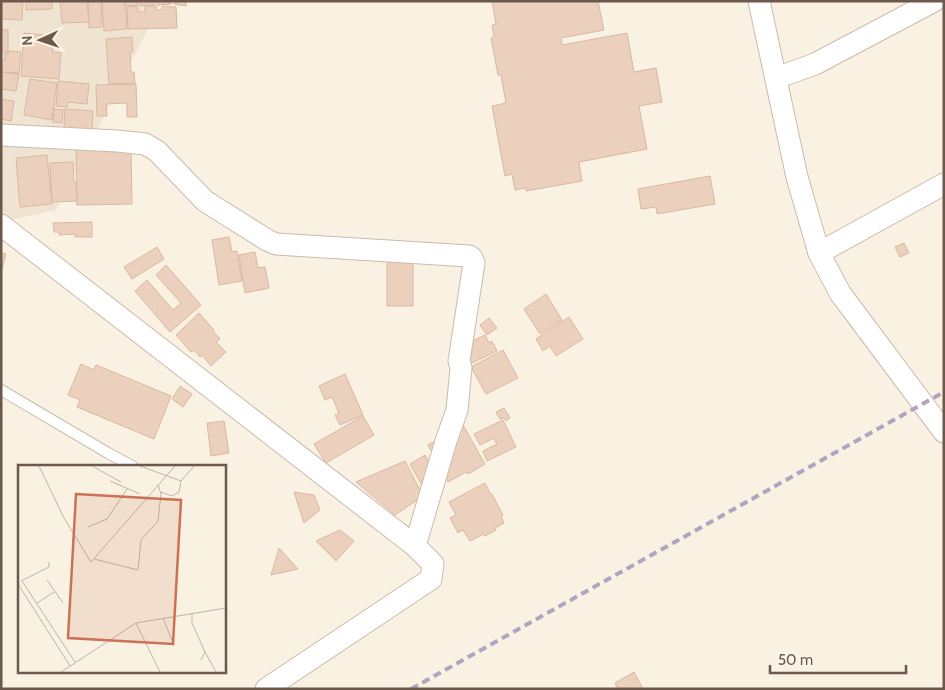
<svg xmlns="http://www.w3.org/2000/svg" width="945" height="690" font-family="Cabin,sans-serif">
<style>
.residential{fill:#efe3d2}
.building{fill:#ebd1bd;stroke:#dbb8a0}
.lines{fill:none;stroke-linecap:round;stroke-linejoin:round}
.service-casing{stroke:#cabbad;stroke-width:12}
.minor-casing{stroke:#cabbad;stroke-width:23}
.service{stroke:#fff;stroke-width:10}
.minor{stroke:#fff;stroke-width:21}
.rail{stroke:#b3a3c0;stroke-width:4;stroke-dasharray:8 5;stroke-linecap:butt}
.inset-road{fill:none;stroke:#c1b4a6;stroke-width:1}
.view{fill:#cb7254;fill-opacity:0.15;stroke:#cb7254;stroke-width:2.5}
.inset-edge{fill:none;stroke:#6d594c;stroke-width:2.5}
</style>
<rect width="100%" height="100%" fill="#f9f1e2"/>
<polygon class="residential" points="1,1 162,1 56,210 1,222"/>
<g class="building">
<polygon points="1,1 23,1 22,20 1,19"/>
<polygon points="26,1 52,1 52,9 26,10"/>
<polygon points="60,1 87,1 89,22 62,23"/>
<polygon points="88,1 101,1 102,27 89,28"/>
<polygon points="102,1 125,1 127,29 104,31"/>
<polygon points="125,1 137,1 138,5 125,6"/>
<polygon points="140,1 154,1 154,5 140,6"/>
<polygon points="157,1 171,1 171,4 157,5"/>
<polygon points="174,1 186,1 186,6 174,4"/>
<polygon points="492,1 598,1 604,30 561,38 562,45 627,33 634,72 656,68 662,102 639,106 647,149 579,162 582,181 526,191 526,188 515,190 512,174 505,176 492,106 506,103 501,75 498,75 491,38 494,37 492,25 496,24"/>
<polygon points="138,6 138,12 145,12 145,6 156,6 156,10 162,10 162,6 176,7 177,28 128,29 127,7"/>
<rect x="1" y="30" width="7" height="22"/>
<polygon points="24,33 54,36 52,52 61,53 59,79 21,76"/>
<polygon points="132,37 133,52 130,52 131,72 134,72 135,83 109,84 106,39"/>
<polygon points="8,51 21,52 19,73 1,72 1,59 5,60 5,53 8,54"/>
<polygon points="1,72 19,74 16,91 1,89"/>
<polygon points="30,79 57,83 52,120 24,115"/>
<polygon points="58,81 89,84 87,104 68,102 67,107 56,106"/>
<polygon points="136,84 137,117 127,117 127,103 106,104 107,116 97,116 96,85"/>
<polygon points="1,99 14,101 11,121 1,119"/>
<polygon points="54,109 63,110 62,123 53,122"/>
<polygon points="65,109 93,111 92,129 64,128"/>
<polygon points="76,147 131,147 132,204 77,205"/>
<polygon points="47,155 52,204 20,207 16,158"/>
<polygon points="73,162 74,182 76,182 77,201 52,202 50,163"/>
<polygon points="710,176 715,204 657,214 656,207 641,209 638,189"/>
<polygon points="92,222 92,237 75,237 75,234 59,235 59,232 54,232 53,223"/>
<polygon points="229,237 232,252 237,251 242,281 219,285 212,240"/>
<polygon points="904,243 909,253 900,257 895,247"/>
<polygon points="157,247 164,259 132,279 124,267"/>
<polygon points="255,252 258,268 265,267 269,288 245,293 239,255"/>
<polygon points="1,253 6,254 2,269 1,268"/>
<rect x="387" y="257" width="26" height="49"/>
<polygon points="166,265 201,305 170,332 135,291 147,280 173,310 181,303 156,275"/>
<polygon points="546,294 562,320 540,334 524,309"/>
<polygon points="199,313 214,330 213,331 220,339 216,342 226,352 211,366 202,355 200,357 194,350 191,352 176,335"/>
<polygon points="569,317 583,339 556,356 550,346 543,351 536,339"/>
<polygon points="489,318 497,328 487,335 480,325"/>
<polygon points="485,335 489,343 492,341 497,351 470,364 461,347"/>
<polygon points="503,350 518,378 486,394 471,367"/>
<polygon points="81,364 94,370 96,365 171,396 154,439 77,407 80,400 68,395"/>
<polygon points="345,374 363,415 340,425 335,415 339,413 332,397 325,400 319,386"/>
<polygon points="180,386 192,394 183,407 172,399"/>
<polygon points="504,408 510,418 506,421 504,418 500,419 496,412"/>
<polygon points="363,416 374,435 326,463 314,444"/>
<polygon points="503,420 516,447 487,461 483,451 497,444 494,438 480,445 474,434"/>
<polygon points="224,421 229,453 211,456 207,423"/>
<polygon points="463,425 485,464 468,474 466,472 448,482 428,445"/>
<polygon points="425,455 443,487 428,496 410,464"/>
<polygon points="405,461 423,496 395,515 356,482"/>
<polygon points="485,483 491,495 492,494 503,515 501,516 504,523 495,528 496,530 485,536 484,534 470,541 463,530 458,533 450,518 456,515 449,502"/>
<polygon points="294,492 314,495 320,510 304,523"/>
<polygon points="340,530 354,541 336,561 316,541"/>
<polygon points="279,548 298,569 271,575"/>
<polygon points="634,672 643,689 618,689 615,683"/>
</g>
<g class="lines">
<g class="service-casing">
<polyline id="service" points="1,390 108,453 132,466"/>
</g>
<g class="minor-casing">
<g id="minor">
<polyline points="759,1 797,177 819,253 840,293 944,432"/>
<polyline points="776,78 815,64 934,1"/>
<polyline points="1,135 117,141 145,144 157,151 205,201 267,240 276,244 469,256 472,258 474,263 459,361 461,368 457,410 446,441 415,546"/>
<polyline points="1,225 415,546 433,564 431,579 266,689"/>
<polyline points="819,253 944,184"/>
</g>
</g>
<use href="#service" class="service"/>
<use href="#minor" class="minor"/>
<polyline class="rail" points="411,689 944,392"/>
</g>
<g transform="translate(18 465)">
<rect width="208" height="208" fill="#f9f1e2"/>
<path class="inset-road" d="M21 1 46 53 73 97 157 1M74 1 103 17M122 1 163 16M92 16 122 29M143 27 154 31 161 27 163 16 176 1M70 62 89 54 109 24M76 94 120 105 123 75 140 56 143 29 140 20M29 115 45 138M3 116 31 102V97M4 116 57 197M0 119 52 201M19 138 36 127M174 148V158L187 187 183 195M145 153 156 180M118 158 142 207M187 187 198 207M43 207 118 158 208 143"/>
<path class="view" d="M58 29 163 35 155 179 50 173Z"/>
<rect width="208" height="208" class="inset-edge"/>
</g>
<rect width="945" height="690" fill="none" stroke="#6d594c" stroke-width="5"/>
<g transform="translate(40 40) rotate(267)" stroke="#fcf5e8" stroke-width="4" paint-order="stroke">
<path d="M0-4L9 19L0 12L-9 19Z" fill="#6d594c"/>
<text y="-8" font-size="14" font-weight="bold" text-anchor="middle" fill="#6d594c">N</text>
</g>
<path d="M770 665v8h136v-8" fill="none" stroke="#6d594c" stroke-width="2.5"/>
<text x="778" y="665" font-size="15" fill="#6d594c" stroke="#fcf5e8" stroke-width="4" paint-order="stroke">50 m</text>
</svg>
